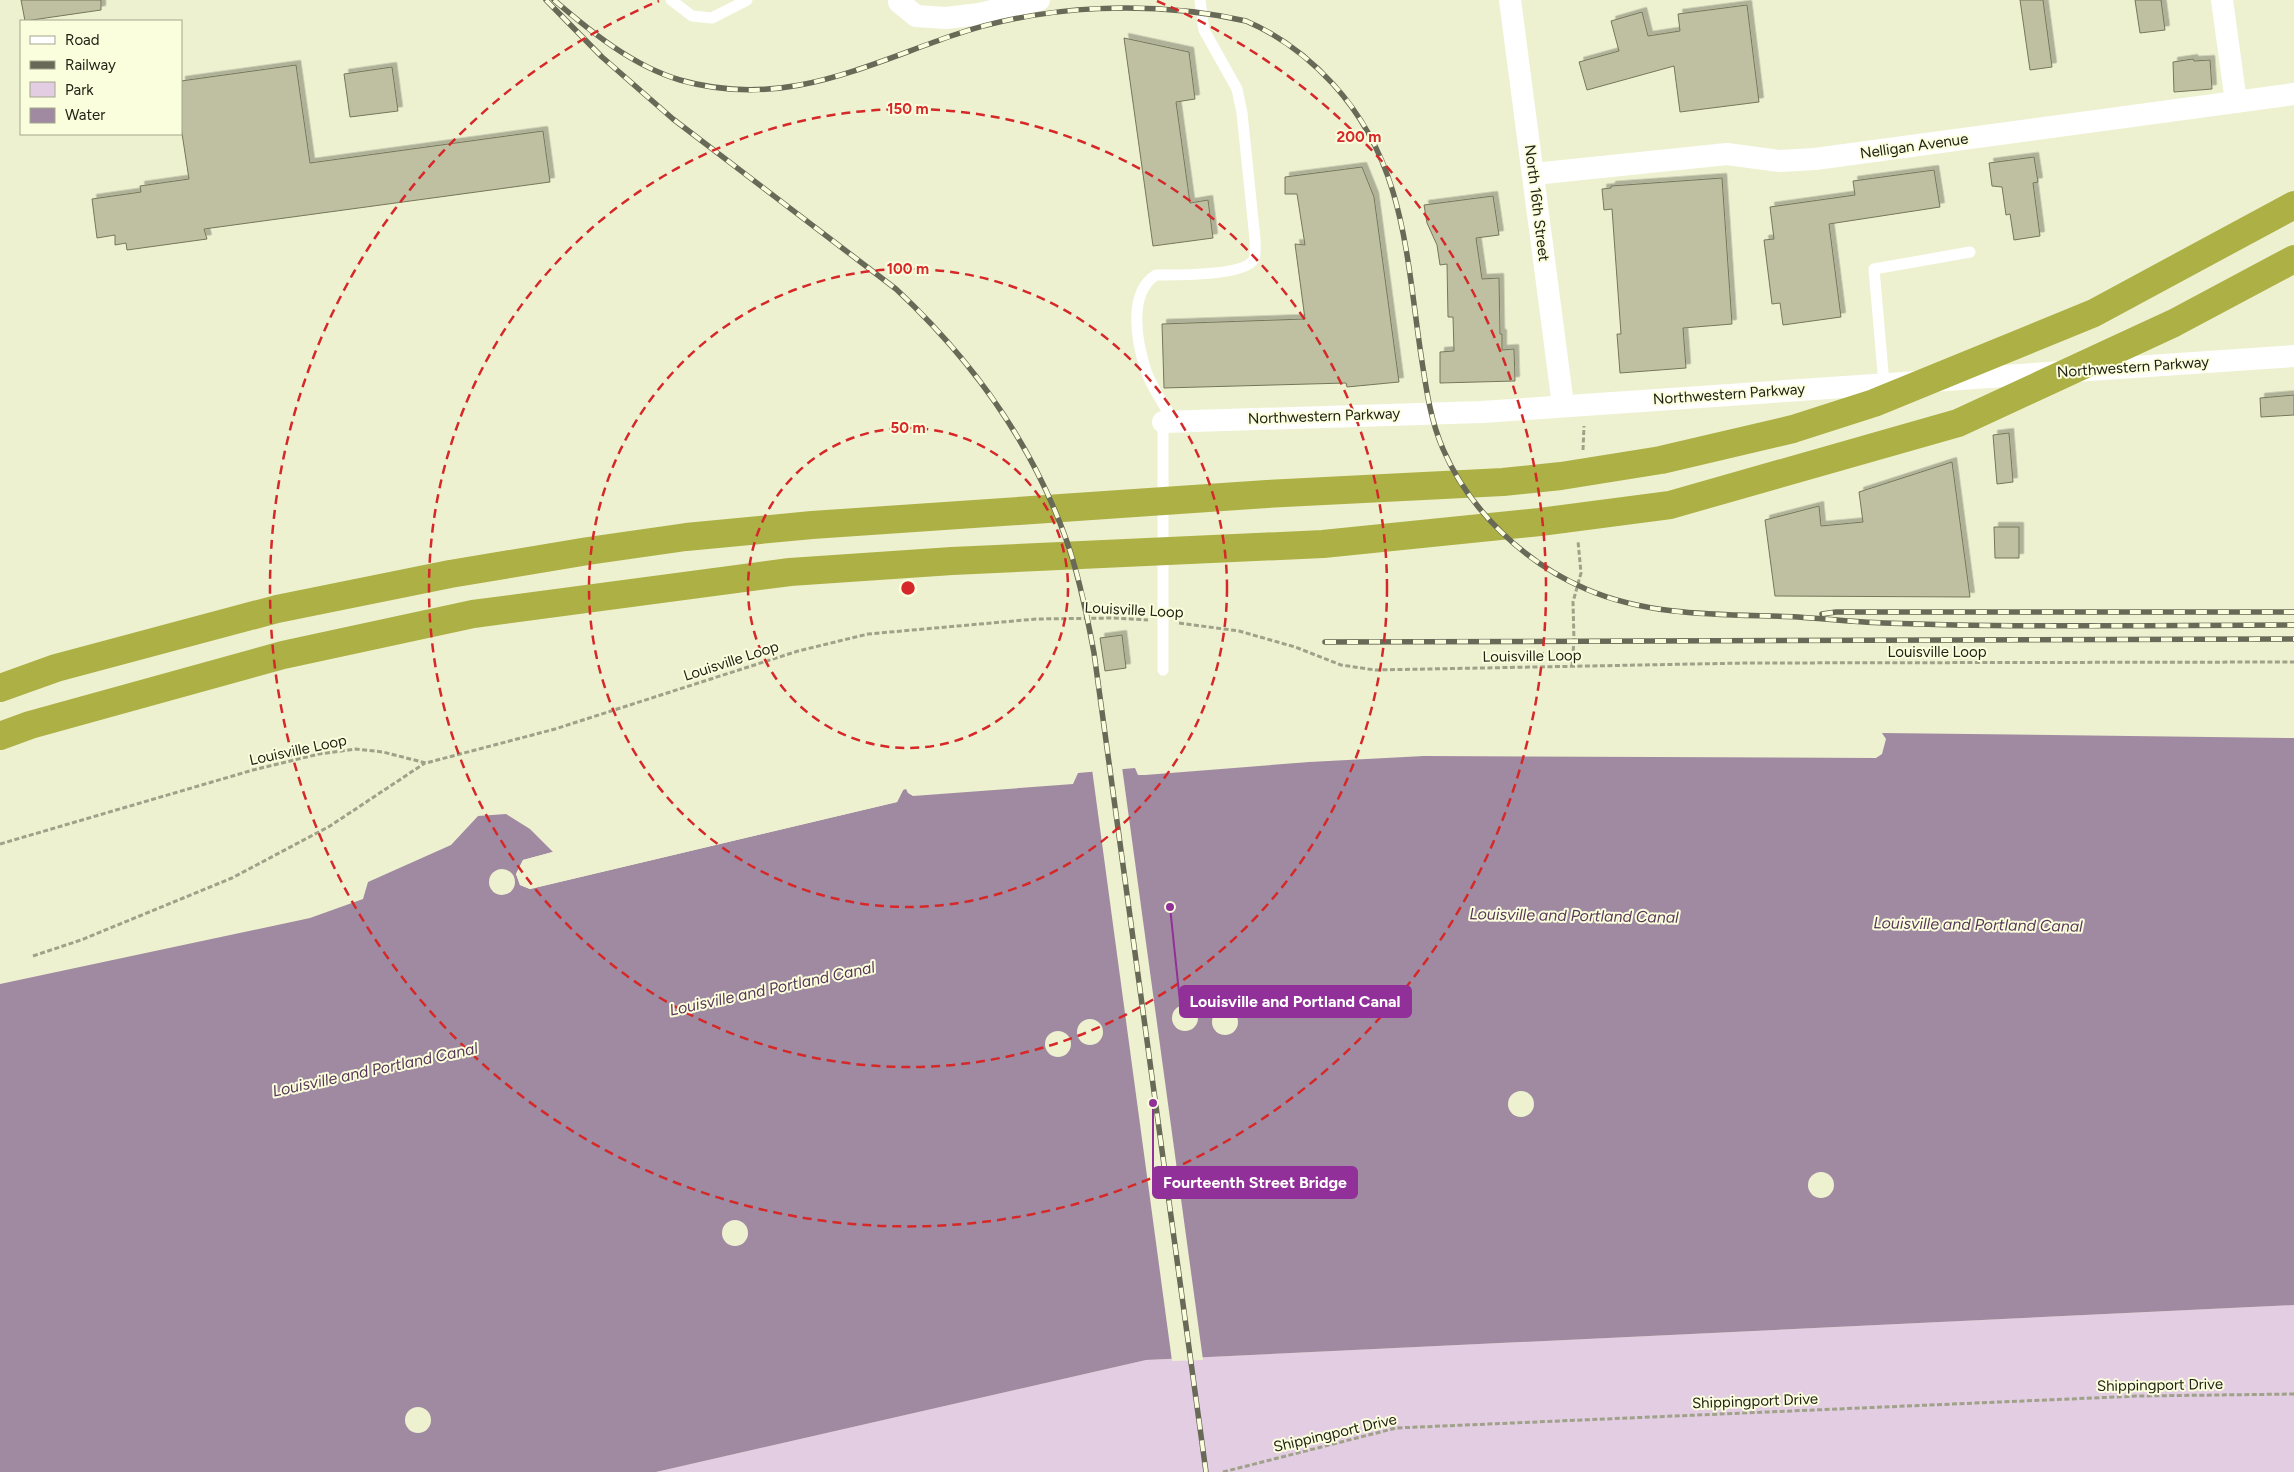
<svg xmlns="http://www.w3.org/2000/svg" width="2294" height="1472" font-family="Figtree,sans-serif">
<style>
.green{fill:#e2cde3}
.water{fill:#a08aa1}
.pier{fill:#eef1d0}
.building{fill:#bec0a1;stroke:#76775b;filter:url(#shadow)}
.lines{fill:none;stroke-linecap:round;stroke-linejoin:round}
.path{stroke:#a0a189;stroke-width:3;stroke-dasharray:5 2.5;stroke-linecap:butt}
.lane{stroke:#fff;stroke-width:11}
.street{stroke:#fff;stroke-width:22}
.highway{stroke:#adb045;stroke-width:28}
.rail-casing{stroke:#686956;stroke-width:5.5}
.rail{stroke:#fbfedd;stroke-width:4;stroke-dasharray:11;stroke-linecap:butt}
.ring{fill:none;stroke:#d62828;stroke-width:2.5;stroke-dasharray:9 6}
.labels{text-anchor:middle;stroke-width:4;stroke-linejoin:round;paint-order:stroke}
.street-label{font-size:15px;fill:#222217;stroke:#fbfedd}
.water-label{font-size:16px;font-style:italic;fill:#583659;stroke:#fbfedd}
.centre{fill:#d62828;stroke:#fbfedd;stroke-width:2.5}
.ring-label{font-size:15px;text-anchor:middle;font-weight:bold;fill:#d62828;stroke:#fbfedd;stroke-width:4;stroke-linejoin:round;paint-order:stroke}
.leader{fill:none;stroke:#913098;stroke-width:2}
.callout-dot{fill:#913098;stroke:#fbfedd;stroke-width:2}
.callout{fill:#913098;stroke:#913098;stroke-width:2}
.callout-label{font-size:16px;text-anchor:middle;font-weight:bold;fill:#fff}
</style>
<defs>
<filter id="shadow"><feDropShadow dx="4.5" dy="-4.5" stdDeviation="0" flood-color="#0004"/></filter>
</defs>
<rect width="100%" height="100%" fill="#eef1d0"/>
<polygon class="green" points="2294,1305 2294,1472 656,1472 1146,1360"/>
<polygon class="water" points="1882,733 2294,738 2294,1305 1146,1360 656,1472 0,1472 0,984 310,918 363,899 368,882 451,845 478,816 506,814 530,829 553,852 523,860 516,874 520,885 530,889 897,802 903,790 906,789 908,793 913,796 1073,784 1078,773 1135,768 1138,775 1145,775 1309,762 1424,756 1876,758 1882,754 1886,739"/>
<g class="pier">
<polygon points="1122,767 1203,1360 1172,1361 1092,769"/>
<polygon points="902,788 903,790 897,802 530,889 520,885 516,874 523,860 556,851 554,854 525,862 519,874 522,883 530,887 895,800"/>
<circle cx="502" cy="882" r="13"/>
<circle cx="1185" cy="1018" r="13"/>
<circle cx="1225" cy="1022" r="13"/>
<circle cx="1090" cy="1032" r="13"/>
<circle cx="1058" cy="1044" r="13"/>
<circle cx="1521" cy="1104" r="13"/>
<circle cx="1821" cy="1185" r="13"/>
<circle cx="735" cy="1233" r="13"/>
<circle cx="418" cy="1420" r="13"/>
</g>
<g class="building">
<polygon points="21,0 101,0 101,10 25,21"/>
<polygon points="2020,0 2043,0 2052,67 2030,70"/>
<polygon points="2135,0 2161,0 2165,30 2140,33"/>
<polygon points="1747,5 1759,102 1680,112 1674,66 1587,90 1579,62 1619,51 1611,21 1642,12 1648,36 1680,31 1678,14"/>
<polygon points="1124,38 1189,52 1195,99 1176,102 1190,203 1208,200 1213,238 1153,246"/>
<polygon points="2193,59 2194,61 2210,60 2212,89 2174,92 2173,62"/>
<polygon points="296,65 310,163 543,131 550,182 204,229 207,239 127,250 126,243 115,245 115,235 97,238 92,199 141,192 140,186 189,179 181,127 181,81"/>
<polygon points="392,67 398,111 350,117 344,74"/>
<polygon points="2034,157 2038,182 2033,183 2040,236 2014,240 2010,214 2006,215 2002,187 1992,186 1989,163"/>
<polygon points="1362,167 1374,197 1399,382 1347,387 1346,383 1164,388 1162,324 1305,319 1295,244 1305,245 1297,194 1285,194 1285,177"/>
<polygon points="1934,170 1940,207 1829,224 1841,317 1783,325 1780,303 1772,304 1764,240 1774,239 1770,207 1855,195 1853,181"/>
<polygon points="1722,178 1732,324 1683,328 1686,368 1620,373 1617,334 1621,334 1612,209 1604,210 1602,189 1611,188 1611,186"/>
<polygon points="1493,196 1499,235 1476,238 1482,279 1499,278 1500,334 1502,334 1502,350 1514,349 1515,381 1440,383 1440,352 1454,351 1453,317 1448,317 1447,264 1440,265 1437,245 1427,223 1424,205"/>
<polygon points="2294,395 2294,415 2261,417 2260,398"/>
<polygon points="2009,433 2013,482 1997,484 1993,435"/>
<polygon points="1952,462 1970,597 1775,596 1765,520 1819,506 1821,526 1863,522 1859,492"/>
<polygon points="1994,527 2019,527 2019,558 1995,558"/>
<polygon points="1122,635 1126,668 1105,671 1100,638"/>
</g>
<g class="lines">
<g class="path">
<polyline points="1583,450 1584,426"/>
<polyline points="1179,623 1239,631 1295,647 1341,665 1375,670 1747,663 2294,662"/>
<polyline points="1572,666 1574,641 1573,602 1581,573 1578,541"/>
<polyline points="0,844 253,770 319,754 356,749 383,752 426,763 555,729 798,651 868,634 1036,619 1115,618 1148,620"/>
<polyline points="33,956 81,940 232,878 330,826 425,763"/>
<polyline points="1223,1472 1396,1428 2139,1396 2294,1394"/>
</g>
<g class="lane">
<polyline points="671,0 692,16 712,18 747,0"/>
<polyline points="1884,384 1874,269 1970,252"/>
<polyline points="1163,422 1163,670"/>
<path d="M1174 422C1165 406 1152 388 1146 371 1137 343 1127 293 1156 275 1175 275 1246 276 1254 259 1256 254 1255 245 1255 239L1242 113 1237 89 1204 30 1200 0"/>
</g>
<g class="street">
<polyline points="1510,0 1563,405"/>
<polyline points="2222,0 2236,102"/>
<polyline points="899,2 916,16 946,18 979,14 1039,0"/>
<polyline points="1534,174 1727,154 1780,161 1815,159 2294,94"/>
<polyline points="1163,422 1482,412 2294,356"/>
</g>
<g class="highway">
<polyline points="0,688 56,668 277,609 450,574 588,551 686,537 812,525 1267,494 1503,482 1561,476 1661,460 1793,429 1874,403 2094,313 2294,205"/>
<polyline points="0,736 30,725 283,655 473,614 790,572 952,561 1323,544 1540,522 1670,505 1958,423 2174,323 2294,259"/>
</g>
<g class="rail-casing">
<g id="rail">
<path d="M546 0 602 57 673 119 896 289C971 359 1031 441 1066 539 1079 575 1087 615 1094 653L1206 1472"/>
<path d="M554 0C591 32 633 66 680 80 781 109 859 68 951 36 1043 4 1153 0 1246 21 1279 35 1309 58 1333 84 1405 163 1406 255 1421 355 1426 387 1430 419 1443 449 1469 510 1525 563 1586 589 1653 618 1728 614 1798 617 1827 619 1856 622 1884 623 2021 628 2158 625 2294 625"/>
<polyline points="1822,614 1836,612 2294,612"/>
<polyline points="1325,642 2294,639"/>
</g>
</g>
<use href="#rail" class="rail"/>
</g>
<g class="ring">
<circle cx="908" cy="588" r="160"/>
<circle cx="908" cy="588" r="319"/>
<circle cx="908" cy="588" r="479"/>
<path d="M1157 1A638 638 0 1 1 659 1"/>
</g>
<g class="labels">
<g class="street-label">
<text transform="translate(1914 146) rotate(-8)" y="5">Nelligan Avenue</text>
<text transform="translate(1537 203) rotate(83)" y="5">North 16th Street</text>
<text transform="translate(2133 367) rotate(-4)" y="5">Northwestern Parkway</text>
<text transform="translate(1729 394) rotate(-4)" y="5">Northwestern Parkway</text>
<text transform="translate(1324 416) rotate(-2)" y="5">Northwestern Parkway</text>
<text transform="translate(1134 610) rotate(3)" y="5">Louisville Loop</text>
<text x="1937" y="657">Louisville Loop</text>
<text transform="translate(1532 656) rotate(-1)" y="5">Louisville Loop</text>
<text transform="translate(731 661) rotate(-18)" y="5">Louisville Loop</text>
<text transform="translate(298 750) rotate(-12)" y="5">Louisville Loop</text>
<text transform="translate(2160 1385) rotate(-1)" y="5">Shippingport Drive</text>
<text transform="translate(1755 1401) rotate(-2)" y="5">Shippingport Drive</text>
<text transform="translate(1335 1433) rotate(-13)" y="5">Shippingport Drive</text>
</g>
<g class="water-label">
<text transform="translate(1574 915) rotate(1)" y="6">Louisville and Portland Canal</text>
<text transform="translate(1978 924) rotate(1)" y="6">Louisville and Portland Canal</text>
<text transform="translate(772 988) rotate(-12)" y="6">Louisville and Portland Canal</text>
<text transform="translate(375 1069) rotate(-12)" y="6">Louisville and Portland Canal</text>
</g>
</g>
<circle cx="908" cy="588" r="8" class="centre"/>
<g class="ring-label">
<text x="908" y="114">150 m</text>
<text x="1359" y="142">200 m</text>
<text x="908" y="274">100 m</text>
<text x="908" y="433">50 m</text>
</g>
<path class="leader" d="M1170 907L1180 1002M1153 1103L1153 1182"/>
<g class="callout-dot">
<circle cx="1170" cy="907" r="5"/>
<circle cx="1153" cy="1103" r="5"/>
</g>
<g class="callout">
<rect x="1180" y="986" width="231" height="31" rx="5"/>
<rect x="1153" y="1167" width="204" height="31" rx="5"/>
</g>
<g class="callout-label">
<text x="1295" y="1007">Louisville and Portland Canal</text>
<text x="1255" y="1188">Fourteenth Street Bridge</text>
</g>
<rect x="20" y="20" width="162" height="115" fill="#fbfedd" stroke="#a4a68e"/>
<rect x="30" y="36" width="25" height="8" fill="#ffffff" stroke="#a4a68e"/>
<text x="65" y="45" font-size="15" fill="#222217">Road</text>
<rect x="30" y="61" width="25" height="8" fill="#686956" stroke="#a4a68e"/>
<text x="65" y="70" font-size="15" fill="#222217">Railway</text>
<rect x="30" y="82" width="25" height="15" fill="#e2cde3" stroke="#a4a68e"/>
<text x="65" y="95" font-size="15" fill="#222217">Park</text>
<rect x="30" y="108" width="25" height="15" fill="#a08aa1" stroke="#a4a68e"/>
<text x="65" y="120" font-size="15" fill="#222217">Water</text>
</svg>
